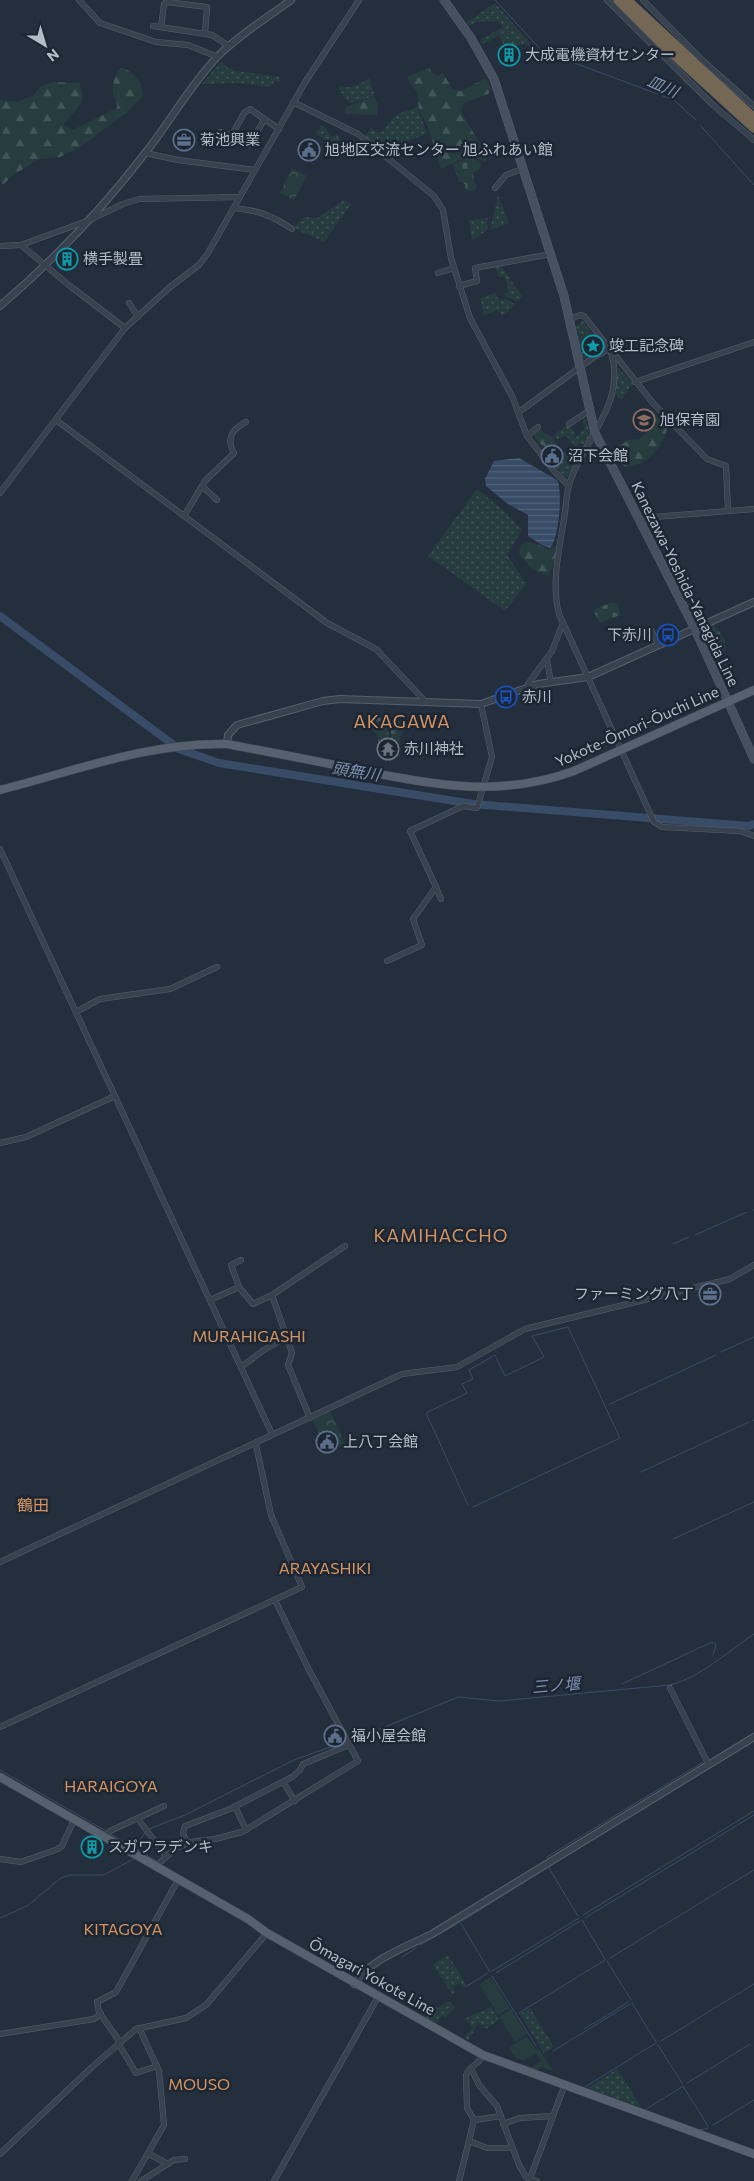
<svg xmlns="http://www.w3.org/2000/svg" width="754" height="2181" font-family="Commissioner,'Noto Sans JP',sans-serif">
<style>
.grass{fill:url(#grass-dots)}
.forest{fill:url(#forest-firs)}
.cemetery{fill:url(#cemetery-stones)}
.park{fill:url(#park-crowns)}
.garden{fill:#263c3f}
.water{fill:url(#water-rules)}
.lines{fill:none;stroke-linecap:round;stroke-linejoin:round}
.stream{stroke:#394c67;stroke-width:1}
.river{stroke:#394c67;stroke-width:8}
.minor-casing{stroke:#565f6c;stroke-width:6}
.tertiary-casing{stroke:#565f6c;stroke-width:8}
.secondary-casing{stroke:#565f6c;stroke-width:9}
.primary-casing{stroke:#414a57;stroke-width:9}
.motorway-casing{stroke:#434c59;stroke-width:10}
.minor{stroke:#38414e;stroke-width:5}
.tertiary{stroke:#38414e;stroke-width:6}
.secondary{stroke:#465061;stroke-width:8}
.primary{stroke:#56606e;stroke-width:8}
.motorway{stroke:#746855;stroke-width:9}
.labels{text-anchor:middle;stroke-width:5;stroke-linejoin:round;paint-order:stroke}
.poi-label{font-size:15px;fill:#b4bcc9;stroke:#1d2633;text-anchor:start}
.street-label{font-size:15px;fill:#b4bcc9;stroke:#1d2633}
.water-label{font-size:16px;font-style:italic;fill:#7c92b1;stroke:#1d2633}
.neighbourhood-label{font-size:16px;fill:#d59563;stroke:#1d2633}
.quarter-label{font-size:18px;letter-spacing:1px;fill:#d59563;stroke:#1d2633}
</style>
<defs>
<pattern id="grass-dots" width="8" height="8" patternUnits="userSpaceOnUse" patternTransform="scale(1.25)"><rect width="8" height="8" fill="#263c3f"/><path d="M2 2h.1M6 6h.1" fill="none" stroke="#435659" stroke-width="1.8" stroke-linecap="round"/></pattern>
<pattern id="forest-firs" width="22" height="20" patternUnits="userSpaceOnUse" patternTransform="scale(1.25)"><rect width="22" height="20" fill="#263c3f"/><path d="M5 1l3.5 6h-7zM16 11l3.5 6h-7z" fill="#435659"/></pattern>
<pattern id="cemetery-stones" width="16" height="16" patternUnits="userSpaceOnUse" patternTransform="scale(1.25)"><rect width="16" height="16" fill="#263c3f"/><path d="M2 7V4a2 2 0 0 1 4 0v3zM10 15v-3a2 2 0 0 1 4 0v3z" fill="#435659"/></pattern>
<pattern id="park-crowns" width="20" height="18" patternUnits="userSpaceOnUse" patternTransform="scale(1.25)"><rect width="20" height="18" fill="#263c3f"/><path d="M2 6a3 3 0 1 1 6 0M12 15a3 3 0 1 1 6 0" fill="none" stroke="#435659"/></pattern>
<pattern id="water-rules" width="6" height="5" patternUnits="userSpaceOnUse" patternTransform="scale(1.25)"><rect width="6" height="5" fill="#394c67"/><path d="M0 2.5h6" fill="none" stroke="#53647b"/></pattern>
</defs>
<rect width="100%" height="100%" fill="#242f3e"/>
<g class="grass">
<polygon points="495,3 529,42 530,47 524,44 506,49 499,35 484,44 480,40 503,27 498,21 476,22 469,26 466,23"/>
<polygon points="221,62 228,68 237,71 279,77 281,81 275,81 269,87 240,83 202,84"/>
<path d="M369 78 375 96 350 103 341 93 338 86C351 89 358 86 369 78Z"/>
<polygon points="417,107 427,133 385,152 365,136 371,128 380,134 396,115"/>
<polygon points="321,125 325,127 331,137 337,134 342,141 338,142 341,147 338,148 327,144 328,142 316,134"/>
<polygon points="498,195 509,223 490,230"/>
<polygon points="344,200 351,204 324,242 293,228 304,217 317,218"/>
<polygon points="488,218 487,230 472,241 469,220"/>
<polygon points="501,266 522,296 517,302 503,294 509,291 504,276 499,277 495,267"/>
<polygon points="495,293 499,300 507,299 516,305 502,316 497,310 484,316 480,298"/>
<polygon points="583,321 602,348 583,359 576,326"/>
<polygon points="618,368 633,384 621,400 615,394"/>
<polygon points="583,417 585,417 590,434 585,445 580,443 576,447 565,435 557,440 554,435 568,424 577,436 584,430"/>
<polygon points="560,454 574,465 569,477 564,476 551,461"/>
<polygon points="477,489 503,510 522,530 507,555 526,584 505,611 428,556"/>
<polygon points="448,1955 467,1986 463,1988 459,1983 453,1987 456,1992 452,1994 433,1965"/>
<polygon points="450,2001 455,2008 445,2018 442,2016 435,2025 423,2016"/>
<polygon points="491,2007 499,2020 486,2029 478,2023 468,2041 464,2037 473,2028 464,2019"/>
<polygon points="530,2008 554,2047 544,2053 520,2014"/>
<polygon points="617,2069 642,2108 588,2088"/>
</g>
<g class="forest">
<path d="M121 67C134 72 143 82 143 96L126 113 79 148 60 157 39 159 12 176 3 185 0 180V100L17 102 34 95 41 86 52 82 79 83C89 105 74 109 64 125L73 130 117 108C118 101 113 98 113 91 112 83 116 72 121 67Z"/>
<polygon points="429,67 432,73 437,76 443,73 453,90 461,91 484,79 488,81 491,89 488,94 464,103 461,112 488,157 485,162 471,155 441,169 428,127 419,110 417,92 408,80 408,77"/>
<polygon points="369,98 375,98 378,104 377,115 345,114 346,107"/>
<path d="M649 410 654 412 667 427C665 450 630 483 612 457L613 451 628 440 639 439 652 428 653 421 648 414Z"/>
<path d="M538 429 554 438C557 448 564 454 575 455V461C565 458 534 445 533 434Z"/>
<polygon points="527,541 550,549 557,545 555,560 548,576 533,570 519,555 521,545"/>
<polygon points="713,623 725,640 726,651 712,650 705,634"/>
<path d="M383 716 388 717 387 731 389 733 385 750 388 754 394 746 391 743V722L395 718 405 726 398 743 399 756 392 760 381 758 382 745 378 742C379 734 374 732 370 727L372 721Z"/>
</g>
<g class="cemetery">
<polygon points="470,157 481,162 480,169 473,173 474,184 477,185 475,190 466,192 465,184 459,181 453,164"/>
<polygon points="613,602 619,605 620,615 600,623 593,610"/>
</g>
<g class="park">
<polygon points="292,168 307,176 294,200 280,193"/>
<polygon points="330,1411 345,1444 327,1450 312,1419"/>
</g>
<g class="garden">
<polygon points="491,1977 510,2008 498,2015 479,1984"/>
<polygon points="511,2009 527,2034 515,2042 499,2017"/>
<polygon points="527,2036 536,2050 538,2048 553,2071 540,2067 538,2071 530,2068 541,2061 536,2053 524,2060 516,2058 509,2048"/>
</g>
<path class="water" d="M519 458 557 480C563 491 559 540 550 548L542 545 528 536V515L508 504 486 486 485 479 494 461Z"/>
<g class="lines">
<g class="stream">
<polyline points="495,0 542,51 674,100 696,120"/>
<polyline points="700,125 754,185"/>
<polyline points="753,1210 754,1210"/>
<polyline points="695,1235 747,1212"/>
<polyline points="673,1244 689,1237"/>
<polyline points="721,1352 754,1337"/>
<polyline points="610,1404 716,1355"/>
<polyline points="752,1421 754,1420"/>
<polyline points="641,1472 749,1422"/>
<polyline points="468,1505 426,1413 467,1393 462,1384 473,1379 469,1370 495,1355 505,1376 544,1357 532,1336 568,1327 620,1438 473,1507"/>
<polyline points="673,1539 754,1502"/>
<polyline points="622,1684 712,1642 716,1645 713,1655"/>
<path d="M353 1740 458 1697 499 1701 670 1685C701 1677 727 1652 754 1634"/>
<polyline points="0,1770 106,1831"/>
<polyline points="149,1829 185,1815 294,1760 344,1742"/>
<polyline points="111,1834 156,1861"/>
<polyline points="139,1849 140,1840 146,1831"/>
<polyline points="547,1857 703,1762"/>
<polyline points="553,1864 731,1755"/>
<polyline points="549,1868 578,1916"/>
<polyline points="583,1915 754,1811"/>
<polyline points="0,1918 27,1906 61,1878 70,1875 103,1875 134,1859"/>
<polyline points="585,1918 754,1815"/>
<polyline points="582,1920 605,1959"/>
<polyline points="462,1921 547,1868"/>
<polyline points="460,1922 490,1972"/>
<polyline points="420,1945 457,1924"/>
<polyline points="402,1957 416,1948"/>
<polyline points="610,1958 754,1870"/>
<polyline points="607,1961 631,2000"/>
<polyline points="492,1971 579,1918"/>
<polyline points="496,1973 580,1921"/>
<polyline points="492,1976 536,2046"/>
<polyline points="467,1986 488,1973"/>
<polyline points="632,2003 656,2042"/>
<polyline points="519,2013 605,1960"/>
<polyline points="608,2015 628,2002"/>
<polyline points="584,2029 606,2016"/>
<polyline points="661,2041 754,1984"/>
<polyline points="658,2045 682,2083"/>
<polyline points="553,2051 630,2004"/>
<polyline points="710,2069 750,2044"/>
<polyline points="687,2083 708,2070"/>
<polyline points="683,2086 708,2126"/>
<polyline points="585,2087 656,2043"/>
<polyline points="646,2109 682,2087"/>
<polyline points="713,2125 754,2100"/>
<polyline points="700,2130 708,2128"/>
</g>
<polyline class="river" points="0,616 179,749 219,763 473,804 749,826 754,824"/>
<g class="minor-casing">
<g id="minor">
<polyline points="79,0 100,23 156,42 188,45 218,57"/>
<polyline points="607,0 714,106 754,140"/>
<polyline points="643,0 702,60 754,106"/>
<polyline points="153,26 212,35 229,46"/>
<polyline points="161,27 164,4 167,2 207,7 205,33"/>
<polyline points="293,102 358,134 434,196 443,210 451,258 470,318 512,396 527,436 554,471 569,486"/>
<polyline points="220,132 232,135 249,145 264,120"/>
<polyline points="232,135 244,113 250,109 279,129"/>
<polyline points="145,153 178,160 255,170"/>
<polyline points="495,188 506,175 522,169"/>
<path d="M234 208C257 210 273 216 292 229"/>
<polyline points="21,245 70,286 125,328"/>
<polyline points="0,246 21,245 87,221 123,204 139,199 240,197"/>
<polyline points="438,273 454,268"/>
<polyline points="459,286 477,281 475,268 551,254"/>
<polyline points="129,303 138,317"/>
<polyline points="570,319 580,315 584,316 653,403 707,459 726,466 728,510"/>
<path d="M611 352C627 405 583 438 569 485 566 496 566 508 564 519 559 551 551 583 559 614L654 822 662 827 740 831 754 836"/>
<polyline points="635,382 754,342"/>
<polyline points="519,412 594,357 609,349"/>
<polyline points="56,420 327,623 376,649 425,701"/>
<polyline points="569,424 590,410"/>
<polyline points="527,436 538,427"/>
<polyline points="202,486 217,500"/>
<polyline points="0,493 125,328 170,287 199,265 208,253 304,84 359,0"/>
<path d="M184 516 205 481 234 453C226 438 232 429 246 422"/>
<polyline points="639,521 654,517 754,509"/>
<polyline points="651,630 658,644"/>
<polyline points="547,660 551,683"/>
<polyline points="530,687 528,684 552,651 563,623"/>
<polyline points="0,849 272,1434"/>
<polyline points="436,887 441,899"/>
<polyline points="387,961 422,945 413,919 436,887 410,831 463,806 477,808 492,757 481,704"/>
<polyline points="76,1012 100,999 170,989 217,967"/>
<polyline points="0,1143 26,1137 115,1096"/>
<polyline points="239,1287 231,1265 241,1260"/>
<polyline points="272,1295 292,1353 288,1365 310,1418"/>
<polyline points="210,1300 239,1287 253,1304 272,1295 345,1246"/>
<polyline points="241,1367 264,1350 287,1337"/>
<polyline points="0,1562 257,1442"/>
<polyline points="670,1688 709,1765"/>
<polyline points="0,1727 302,1587 271,1515 256,1445 257,1442 402,1374 457,1367 525,1329 730,1279 754,1265"/>
<polyline points="283,1782 295,1801"/>
<polyline points="235,1806 246,1830"/>
<polyline points="138,1819 166,1856"/>
<polyline points="104,1837 110,1831 164,1806"/>
<polyline points="187,1844 183,1833 185,1826 230,1809 292,1777 300,1770 303,1764 349,1745"/>
<polyline points="0,1859 21,1862 58,1849 62,1846 74,1820"/>
<polyline points="156,1866 176,1848 191,1842 215,1839 242,1832 358,1761 308,1668 275,1600"/>
<polyline points="0,2034 94,2019 101,2014"/>
<polyline points="120,2042 99,2012 97,2002 116,1992 178,1880"/>
<polyline points="118,2043 136,2073 157,2066"/>
<polyline points="471,2068 479,2085 497,2106 519,2165 526,2177 537,2181"/>
<polyline points="474,2120 501,2116"/>
<polyline points="503,2124 520,2118 553,2116"/>
<polyline points="469,2141 487,2148 511,2148"/>
<polyline points="0,2154 92,2067 136,2029 186,2018 206,2005 267,1933"/>
<polyline points="149,2154 168,2164"/>
<polyline points="132,2181 164,2125 159,2071 139,2028"/>
<polyline points="141,2181 174,2160 185,2159"/>
<polyline points="274,2181 378,1997"/>
<path d="M459 2181 474 2120 467 2108 466 2075C469 2066 480 2064 483 2055"/>
<polyline points="529,2181 565,2084"/>
</g>
</g>
<g class="tertiary-casing">
<g id="tertiary">
<path d="M0 306C54 260 103 208 146 152 171 120 191 84 219 55 240 34 267 18 291 0"/>
<polyline points="227,744 228,735 237,725 323,701 340,699 481,704 538,684 588,677 754,602"/>
<path d="M354 1984C374 1957 404 1948 432 1934L754 1737"/>
</g>
</g>
<g class="secondary-casing">
<polyline id="secondary" points="444,0 471,38 494,79 564,296 595,433 694,627 754,759"/>
</g>
<g class="primary-casing">
<g id="primary">
<path d="M0 790C75 771 149 742 227 744 269 752 312 760 354 769 431 784 497 799 574 771L754 690"/>
<polyline points="0,1777 248,1919 267,1933 483,2055 754,2154"/>
</g>
</g>
<g class="motorway-casing">
<g id="motorway">
<polyline points="618,0 662,44 754,128"/>
<polyline points="627,0 754,118"/>
</g>
</g>
<use href="#minor" class="minor"/>
<use href="#tertiary" class="tertiary"/>
<use href="#secondary" class="secondary"/>
<use href="#primary" class="primary"/>
<use href="#motorway" class="motorway"/>
</g>
<defs>
<g id="building-ring" transform="scale(1.125)"><circle r="9.5" fill="#1d2633" stroke="#0f9aa8" stroke-width="1.5"/><path d="M-4-6H4V6H1V3H-1V6H-4ZM-2.5-4.3h1.7v1.8h-1.7ZM.8-4.3h1.7v1.8H.8ZM-2.5-1h1.7V.8h-1.7ZM.8-1h1.7V.8H.8Z" fill="#0f9aa8"/></g>
<g id="office-ring" transform="scale(1.125)"><circle r="9.5" fill="#1d2633" stroke="#5c6f8a" stroke-width="1.5"/><path d="M-6-3h4V-5.5h4V-3h4V5H-6ZM-1-4.5V-3h2v-1.5ZM-6 0V1H6V0Z" fill="#5c6f8a"/></g>
<g id="civic-ring" transform="scale(1.125)"><circle r="9.5" fill="#1d2633" stroke="#5c6f8a" stroke-width="1.5"/><path d="M-.6-6.5H3V-4.5H.6V-3L4-1V1h2V6H-6V1h2V-1L-.6-3ZM-1.2 2.5V6h2.4V2.5Z" fill="#5c6f8a"/></g>
<g id="sight-ring" transform="scale(1.125)"><circle r="9.5" fill="#1d2633" stroke="#0f9aa8" stroke-width="1.5"/><path d="M0-6L1.8-2.2L6-1.7L2.9 1.2L3.7 5.4L0 3.3L-3.7 5.4L-2.9 1.2L-6-1.7L-1.8-2.2Z" fill="#0f9aa8"/></g>
<g id="school-ring" transform="scale(1.125)"><circle r="9.5" fill="#1d2633" stroke="#8d6e63" stroke-width="1.5"/><path d="M0-5L7-2L0 1L-7-2ZM-4 1L0 2.5L4 1V4Q0 6-4 4Z" fill="#8d6e63"/></g>
<g id="bus-ring" transform="scale(1.125)"><circle r="9.5" fill="#1d2633" stroke="#1a4fb4" stroke-width="1.5"/><path d="M-5-6H5V4H4V6H2V4H-2V6H-4V4H-5ZM-3.5-4V0h7V-4ZM-3.5 1.2v1.5H-2V1.2ZM2 1.2v1.5H3.5V1.2Z" fill="#1a4fb4"/></g>
<g id="temple-ring" transform="scale(1.125)"><circle r="9.5" fill="#1d2633" stroke="#6b7280" stroke-width="1.5"/><path d="M0-6L5-2H3V0L6.5 2.5H4V6H1.5V3h-3V6H-4V2.5H-6.5L-3 0V-2H-5Z" fill="#6b7280"/></g>
</defs>
<g fill-rule="evenodd">
<use href="#building-ring" x="509" y="55"/>
<use href="#office-ring" x="184" y="140"/>
<use href="#civic-ring" x="309" y="150"/>
<use href="#building-ring" x="67" y="259"/>
<use href="#sight-ring" x="593" y="346"/>
<use href="#school-ring" x="644" y="420"/>
<use href="#civic-ring" x="552" y="456"/>
<use href="#bus-ring" x="668" y="635"/>
<use href="#bus-ring" x="506" y="697"/>
<use href="#temple-ring" x="388" y="749"/>
<use href="#office-ring" x="710" y="1294"/>
<use href="#civic-ring" x="327" y="1442"/>
<use href="#civic-ring" x="335" y="1736"/>
<use href="#building-ring" x="92" y="1847"/>
</g>
<g class="labels">
<g class="poi-label">
<text x="525" y="60">大成電機資材センター</text>
<text x="200" y="145">菊池興業</text>
<text x="325" y="155">旭地区交流センター 旭ふれあい館</text>
<text x="83" y="264">横手製畳</text>
<text x="609" y="351">竣工記念碑</text>
<text x="660" y="425">旭保育園</text>
<text x="568" y="461">沼下会館</text>
<text x="652" y="640" text-anchor="end">下赤川</text>
<text x="522" y="702">赤川</text>
<text x="404" y="754">赤川神社</text>
<text x="694" y="1299" text-anchor="end">ファーミング八丁</text>
<text x="343" y="1447">上八丁会館</text>
<text x="351" y="1741">福小屋会館</text>
<text x="108" y="1852">スガワラデンキ</text>
</g>
<g class="street-label">
<text transform="translate(685 584) rotate(64)" y="5">Kanezawa-Yoshida-Yanagida Line</text>
<text transform="translate(637 727) rotate(-24)" y="5">Yokote-Ōmori-Ōuchi Line</text>
<text transform="translate(372 1977) rotate(29)" y="5">Ōmagari Yokote Line</text>
</g>
<g class="water-label">
<text transform="translate(663 86) rotate(24)" y="6">皿川</text>
<text transform="translate(356 771) rotate(9)" y="6">頭無川</text>
<text transform="translate(556 1685) rotate(-5)" y="6">三ノ堰</text>
</g>
<g class="neighbourhood-label">
<text x="249" y="1342">MURAHIGASHI</text>
<text x="33" y="1511">鶴田</text>
<text x="325" y="1574">ARAYASHIKI</text>
<text x="111" y="1792">HARAIGOYA</text>
<text x="123" y="1935">KITAGOYA</text>
<text x="199" y="2090">MOUSO</text>
</g>
<g class="quarter-label">
<text x="402" y="728">AKAGAWA</text>
<text x="441" y="1242">KAMIHACCHO</text>
</g>
</g>
<g transform="translate(45 45) rotate(142)" stroke="#1d2633" stroke-width="4" paint-order="stroke">
<path d="M0-4L9 19L0 12L-9 19Z" fill="#b4bcc9"/>
<text y="-8" font-size="14" font-weight="bold" text-anchor="middle" fill="#b4bcc9">N</text>
</g>
</svg>
